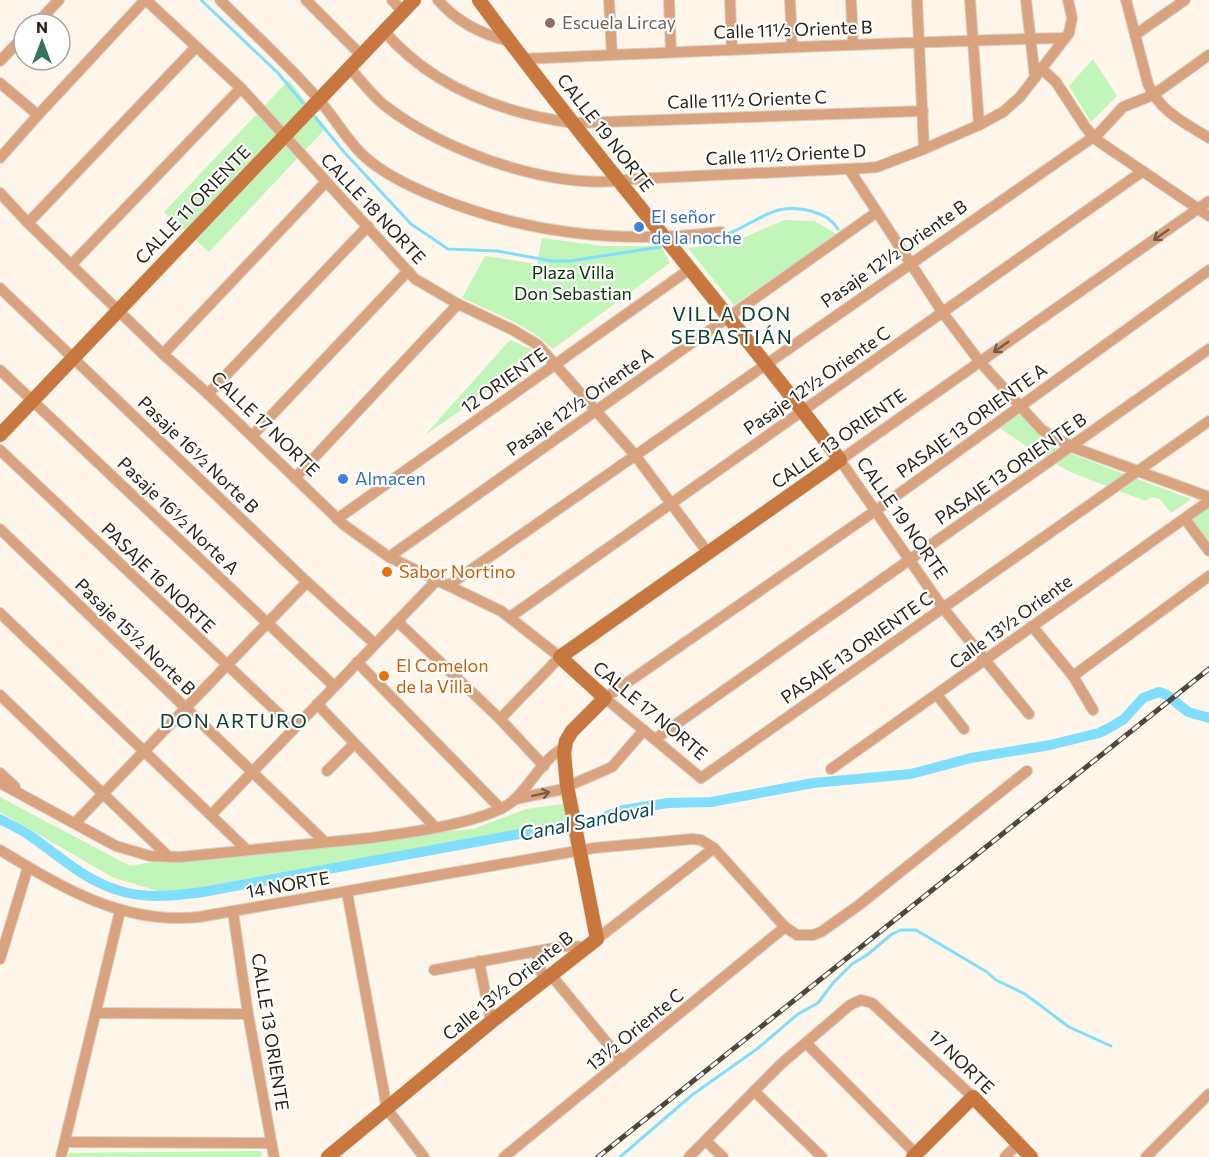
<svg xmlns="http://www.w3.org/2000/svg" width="1209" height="1157" font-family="Commissioner,sans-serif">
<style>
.green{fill:#c1f5ba}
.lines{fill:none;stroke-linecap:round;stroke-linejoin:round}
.stream{stroke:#81defc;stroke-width:3}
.canal{stroke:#81defc;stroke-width:10}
.street-casing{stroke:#d8d0c4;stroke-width:12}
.secondary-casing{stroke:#d8d0c4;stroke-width:15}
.street{stroke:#daa37f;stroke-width:10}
.secondary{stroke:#c8783e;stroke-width:14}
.rail-casing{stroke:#4d463b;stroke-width:5}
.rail{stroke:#fff;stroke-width:3;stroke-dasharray:9;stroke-linecap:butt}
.oneway{stroke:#795c46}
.education-dot{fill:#8d6e63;stroke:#fff;stroke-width:2}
.shop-dot{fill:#3f7fe0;stroke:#fff;stroke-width:2}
.food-dot{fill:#e8710a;stroke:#fff;stroke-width:2}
.labels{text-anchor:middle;stroke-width:4.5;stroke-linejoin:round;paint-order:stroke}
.education-label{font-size:18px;fill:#785e54;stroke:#fff;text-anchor:start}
.street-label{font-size:18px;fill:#292217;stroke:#fff}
.shop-label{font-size:18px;fill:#366cbe;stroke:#fff;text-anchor:start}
.park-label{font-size:18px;fill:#073603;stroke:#fff}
.food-label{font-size:18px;fill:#c56008;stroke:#fff;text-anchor:start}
.neighbourhood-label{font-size:20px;letter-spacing:1.5px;fill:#0e4132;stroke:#fff}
.water-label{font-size:20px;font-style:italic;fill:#0c4555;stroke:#fff}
</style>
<rect width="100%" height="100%" fill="#fef6ea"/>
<g class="green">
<polygon points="1093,59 1117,96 1091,122 1069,86"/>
<polygon points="289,80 326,128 209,252 164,212"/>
<polygon points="784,220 815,221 838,235 734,305 688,248 731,243"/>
<path d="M542 238 603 246H661L670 263 553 349C528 325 494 313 462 298L485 256 537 264Z"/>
<polygon points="510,340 533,350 536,355 534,360 425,435"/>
<polygon points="1016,411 1058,449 1191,499 1171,513 1160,499 1153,497 1145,501 1070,472 1032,450 997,426"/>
<polygon points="1209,505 1209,546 1190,519"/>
<polygon points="0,797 130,866 186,856 473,829 526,809 563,804 567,826 172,895 114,878 0,812"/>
<polygon points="261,1151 262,1157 68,1157 69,1153"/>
</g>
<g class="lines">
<g class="stream">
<polyline points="201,0 278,73 303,103"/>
<polyline points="315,117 344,152 411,224 448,249 497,251 552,261 570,261 660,247"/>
<path d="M723 235C743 230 759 215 779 210 799 206 827 211 838 229"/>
<polyline points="681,244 711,238"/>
<polyline points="620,1157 692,1095 757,1049 798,1014 818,1003 833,983 852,964 867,955 892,934 901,930 916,930 987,972 996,980 1025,994 1069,1027 1111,1046"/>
</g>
<path class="canal" d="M0 819C9 824 20 829 29 835 60 856 85 882 124 892 149 899 178 895 203 892L596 820 623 810 668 803 711 802 813 783 911 774 971 758 1050 745 1099 733 1111 727 1124 719 1143 698 1159 692 1167 695 1188 712 1209 718"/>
<g class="street-casing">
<g id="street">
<polyline points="146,0 241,88 415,279 458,304 513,330 538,345 635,455 708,553"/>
<path d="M220 0C253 33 289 65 319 100 335 118 347 141 365 157 385 175 411 187 436 197 527 234 624 244 721 232"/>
<polyline points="306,0 361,55"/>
<polyline points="392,0 403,12"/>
<path d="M438 0C457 22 480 34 509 41"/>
<polyline points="609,0 612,55"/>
<polyline points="669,0 671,52"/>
<polyline points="730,0 732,49"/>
<polyline points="790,0 792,46"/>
<polyline points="851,0 853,43"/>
<polyline points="917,0 924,149"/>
<polyline points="970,0 979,125"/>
<polyline points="1026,0 1035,78"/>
<path d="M1126 0 1148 84C1160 112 1185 123 1209 138"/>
<polyline points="36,24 59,0"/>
<path d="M384 31C432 87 503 113 573 123L923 111"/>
<polyline points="1135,35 1185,0"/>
<path d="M523 59C704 51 884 42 1065 38"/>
<polyline points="0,61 24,36"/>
<path d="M350 68C361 81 372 95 384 105 445 153 557 192 633 179L866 168 877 167 924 149 979 125 1003 112 1020 97 1069 33 1072 18 1068 0"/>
<polyline points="1041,68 1056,82 1086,128 1098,141 1209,216"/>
<polyline points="0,83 38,115"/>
<polyline points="0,158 38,115 145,0"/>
<polyline points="849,169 943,313 980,362 1042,430 1072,447 1209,497"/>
<polyline points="0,193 28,223 163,354 208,394 344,525 389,557 501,611 560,657 500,719"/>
<polyline points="28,223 196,47"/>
<polyline points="71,265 241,88"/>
<polyline points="1209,270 875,511 605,698 701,778 1209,421"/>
<polyline points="0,288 307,582 375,644"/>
<polyline points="163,354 325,183"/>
<polyline points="0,370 334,686"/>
<polyline points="208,394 368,226"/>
<polyline points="252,436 408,271"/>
<polyline points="0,450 294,728"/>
<polyline points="295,478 458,304"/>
<polyline points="337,519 690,269"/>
<polyline points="1185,519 1209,551"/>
<polyline points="0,529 325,842"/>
<polyline points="389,557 877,212"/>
<polyline points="449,585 1099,133 1123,107 1153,95 1209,55"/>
<polyline points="0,613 247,850"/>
<polyline points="510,617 1143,171"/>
<polyline points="397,621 500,719 544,766"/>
<polyline points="1032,626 1073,676 1093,710"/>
<polyline points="357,662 501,809"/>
<polyline points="1073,676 1209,576"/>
<polyline points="0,695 169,857"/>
<polyline points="937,695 964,729"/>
<polyline points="317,704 435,827"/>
<polyline points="1029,714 943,608 840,460 1209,201"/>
<polyline points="655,739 1209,349"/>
<polyline points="831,769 1209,501"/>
<polyline points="327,771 354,744"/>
<polyline points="0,773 15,787"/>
<path d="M0 783 116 846 150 856 180 857 370 838C405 833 487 823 513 801 531 785 543 758 565 747"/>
<polyline points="515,799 559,790 612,767 644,730"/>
<polyline points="211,815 437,580"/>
<polyline points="75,823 307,582"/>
<path d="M0 850C63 888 123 925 199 917L594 848 692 839 701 840 714 848 785 927 797 935H813L821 932 859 905 1027 771"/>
<polyline points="347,892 387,1109 424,1157"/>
<polyline points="233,912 248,1014 274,1157"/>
<polyline points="597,939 714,848"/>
<polyline points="536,952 544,982"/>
<polyline points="0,959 28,867"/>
<polyline points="479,961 491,1022"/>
<polyline points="434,970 565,946 586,947"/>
<polyline points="551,975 622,1061"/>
<polyline points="96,1013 248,1014"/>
<polyline points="806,1043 916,1154"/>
<polyline points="754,1091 822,1157"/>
<polyline points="706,1141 723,1157"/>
<polyline points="65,1142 271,1143"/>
<polyline points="61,1157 120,911"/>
<polyline points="504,1157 785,927"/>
<polyline points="689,1157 781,1064 850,1005 861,1000 872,1003 973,1097"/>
<polyline points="1005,1157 1018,1144"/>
<polyline points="1146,1157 1209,1094"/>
</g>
</g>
<g class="secondary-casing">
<g id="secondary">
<polyline points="0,435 414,0"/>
<path d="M328 1157 491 1022 597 939 567 786 564 753 566 741 572 731 605 698 560 657 840 460C723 304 594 157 479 0"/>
<polyline points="913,1157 973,1097 1031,1157"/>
</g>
</g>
<use href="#street" class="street"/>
<use href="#secondary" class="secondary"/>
<g class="rail-casing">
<polyline id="rail" points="598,1157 1209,669"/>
</g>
<use href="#rail" class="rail"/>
</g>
<defs><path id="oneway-shaft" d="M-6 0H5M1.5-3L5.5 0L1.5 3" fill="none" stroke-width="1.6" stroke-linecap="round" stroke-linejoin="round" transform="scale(1.5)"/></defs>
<g class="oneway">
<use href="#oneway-shaft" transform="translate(1161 235) rotate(145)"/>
<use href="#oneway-shaft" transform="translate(1001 347) rotate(145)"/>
<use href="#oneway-shaft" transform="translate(541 794) rotate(-12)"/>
</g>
<circle class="education-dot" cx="550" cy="23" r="6"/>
<g class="shop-dot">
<circle cx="639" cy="227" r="6"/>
<circle cx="343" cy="479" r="6"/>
</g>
<g class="food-dot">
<circle cx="387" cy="572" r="6"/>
<circle cx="384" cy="676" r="6"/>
</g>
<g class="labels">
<g class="education-label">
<text x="562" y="29">Escuela Lircay</text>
</g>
<g class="street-label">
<text transform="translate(793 30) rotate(-2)" y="6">Calle 11½ Oriente B</text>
<text transform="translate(747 100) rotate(-2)" y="6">Calle 11½ Oriente C</text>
<text transform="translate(605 133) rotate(52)" y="6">CALLE 19 NORTE</text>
<text transform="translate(786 155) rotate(-3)" y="6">Calle 11½ Oriente D</text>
<text transform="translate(193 205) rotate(-46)" y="6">CALLE 11 ORIENTE</text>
<text transform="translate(373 209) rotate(47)" y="6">CALLE 18 NORTE</text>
<text transform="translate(894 254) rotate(-35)" y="6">Pasaje 12½ Oriente B</text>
<text transform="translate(504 381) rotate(-35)" y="6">12 ORIENTE</text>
<text transform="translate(817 381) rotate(-35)" y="6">Pasaje 12½ Oriente C</text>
<text transform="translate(580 402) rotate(-35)" y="6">Pasaje 12½ Oriente A</text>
<text transform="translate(972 421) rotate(-36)" y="6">PASAJE 13 ORIENTE A</text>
<text transform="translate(265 424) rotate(44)" y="6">CALLE 17 NORTE</text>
<text transform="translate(839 439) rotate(-35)" y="6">CALLE 13 ORIENTE</text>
<text transform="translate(198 455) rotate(44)" y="6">Pasaje 16½ Norte B</text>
<text transform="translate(1011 469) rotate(-35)" y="6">PASAJE 13 ORIENTE B</text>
<text transform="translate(178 516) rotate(44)" y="6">Pasaje 16½ Norte A</text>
<text transform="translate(902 518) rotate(55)" y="6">CALLE 19 NORTE</text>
<text transform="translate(158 578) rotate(44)" y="6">PASAJE 16 NORTE</text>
<text transform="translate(1011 622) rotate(-36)" y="6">Calle 13½ Oriente</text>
<text transform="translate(135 637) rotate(44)" y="6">Pasaje 15½ Norte B</text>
<text transform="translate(857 648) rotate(-35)" y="6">PASAJE 13 ORIENTE C</text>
<text transform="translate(650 711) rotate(40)" y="6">CALLE 17 NORTE</text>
<text transform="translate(288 885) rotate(-10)" y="6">14 NORTE</text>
<text transform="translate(508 986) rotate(-39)" y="6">Calle 13½ Oriente B</text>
<text transform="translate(635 1030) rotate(-39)" y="6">13½ Oriente C</text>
<text transform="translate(270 1032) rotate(81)" y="6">CALLE 13 ORIENTE</text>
<text transform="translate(961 1062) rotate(44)" y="6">17 NORTE</text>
</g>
<g class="shop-label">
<text x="651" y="223">El señor<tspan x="651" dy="21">de la noche</tspan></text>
<text x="355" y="485">Almacen</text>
</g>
<g class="park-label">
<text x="573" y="279">Plaza Villa<tspan x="573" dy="21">Don Sebastian</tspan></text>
</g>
<g class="food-label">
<text x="399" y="578">Sabor Nortino</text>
<text x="396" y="672">El Comelon<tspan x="396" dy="21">de la Villa</tspan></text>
</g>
<g class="neighbourhood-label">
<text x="732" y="321">VILLA DON<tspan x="732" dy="23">SEBASTIÁN</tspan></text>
<text x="234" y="728">DON ARTURO</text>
</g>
<g class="water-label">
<text transform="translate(587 821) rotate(-11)" y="7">Canal Sandoval</text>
</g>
</g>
<g transform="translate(42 42)"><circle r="28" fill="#ffffff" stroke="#a9a7a2" stroke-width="1.5"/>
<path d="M0-4.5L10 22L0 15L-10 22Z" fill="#37745f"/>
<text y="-9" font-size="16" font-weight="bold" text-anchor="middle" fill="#292217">N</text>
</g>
</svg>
